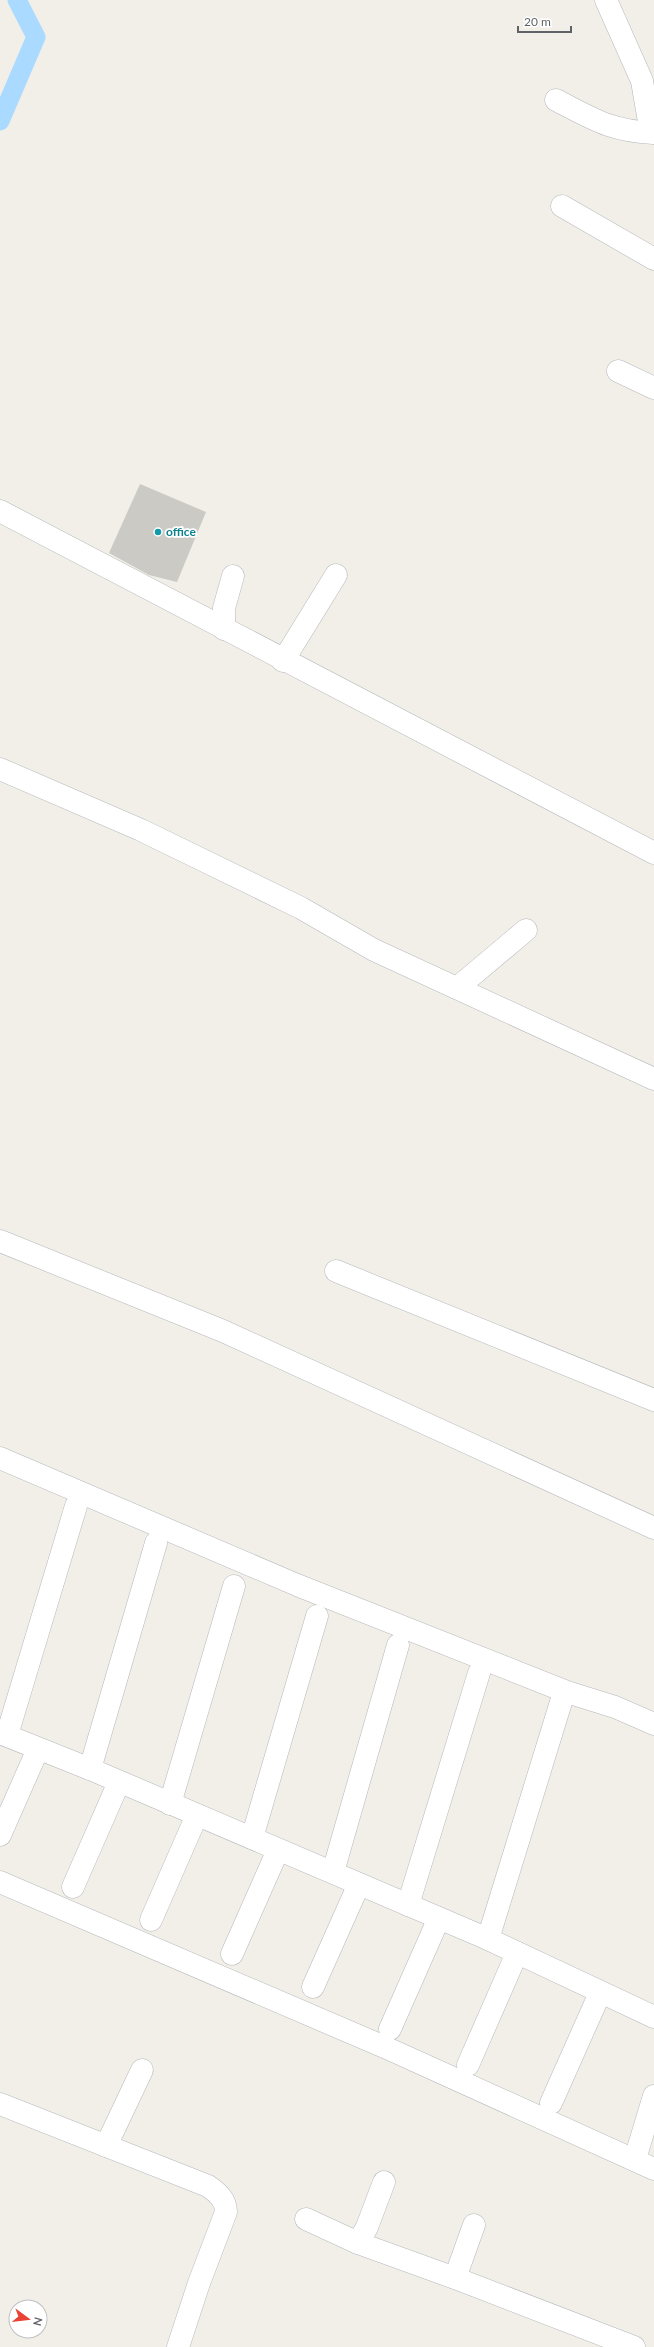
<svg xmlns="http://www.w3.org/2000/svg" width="654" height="2347" font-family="Lato,sans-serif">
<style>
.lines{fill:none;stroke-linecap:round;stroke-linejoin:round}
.canal{stroke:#aadaff;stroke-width:19}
.building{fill:#cccac5}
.minor-casing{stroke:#b5b8bc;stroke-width:23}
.minor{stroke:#fff;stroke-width:22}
.culture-dot{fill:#0f9aa8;stroke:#fff;stroke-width:1.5}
.labels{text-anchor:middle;stroke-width:3.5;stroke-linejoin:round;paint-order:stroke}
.culture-label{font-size:12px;font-weight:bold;fill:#0d838f;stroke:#fff;text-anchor:start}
</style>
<rect width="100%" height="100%" fill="#f1efe8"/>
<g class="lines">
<polyline class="canal" points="0,121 36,37 17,0"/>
</g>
<polygon class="building" points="140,484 206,512 177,582 149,575 109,553"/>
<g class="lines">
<g class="minor-casing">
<g id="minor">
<polyline points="606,0 642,81 648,116 654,133"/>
<path d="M556 100C593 119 610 131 654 133"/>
<polyline points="562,206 654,259"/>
<polyline points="618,371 654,388"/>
<polyline points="0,511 654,853"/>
<polyline points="224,629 224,608 233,576"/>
<polyline points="283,661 336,575"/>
<polyline points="0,769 141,830 301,908 374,950 654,1079"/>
<polyline points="457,988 526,930"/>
<polyline points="0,1241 223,1331 654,1528"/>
<polyline points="336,1271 654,1400"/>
<polyline points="0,1458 297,1585 567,1692 615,1707 654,1724"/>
<polyline points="0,1733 90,1769 488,1939 654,2017"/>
<polyline points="7,1735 76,1506"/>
<polyline points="90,1769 156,1543"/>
<polyline points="170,1804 234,1586"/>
<polyline points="0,1835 38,1749"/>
<polyline points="252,1838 317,1616"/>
<polyline points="333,1872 398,1645"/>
<polyline points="0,1882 389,2049 654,2169"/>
<polyline points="73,1887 119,1782"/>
<polyline points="408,1905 479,1673"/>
<polyline points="151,1920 197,1815"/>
<polyline points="488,1939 561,1702"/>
<polyline points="232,1954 278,1850"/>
<polyline points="313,1987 359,1884"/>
<polyline points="390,2029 439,1918"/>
<polyline points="468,2065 517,1953"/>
<polyline points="551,2103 600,1993"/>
<path d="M0 2104 208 2186C218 2193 226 2200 226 2212L199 2283 178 2347"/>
<polyline points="106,2146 142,2070"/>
<polyline points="638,2149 654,2096"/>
<polyline points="384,2182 367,2227 358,2243 455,2278 634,2347"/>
<polyline points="306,2219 358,2243"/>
<polyline points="455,2278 474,2225"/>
</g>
</g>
<use href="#minor" class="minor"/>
</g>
<circle class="culture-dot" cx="158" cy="532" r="4"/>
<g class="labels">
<g class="culture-label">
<text x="166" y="536">office</text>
</g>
</g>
<g transform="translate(28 2319) rotate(105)"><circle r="19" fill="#ffffff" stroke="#bfc1c3"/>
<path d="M0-3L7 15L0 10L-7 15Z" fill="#ea4335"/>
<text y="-6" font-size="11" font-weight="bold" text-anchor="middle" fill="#5f6368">N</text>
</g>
<path d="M518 26v6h53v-6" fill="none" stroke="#5f6368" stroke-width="2"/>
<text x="524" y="26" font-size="12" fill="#5f6368" stroke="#ffffff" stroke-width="3" paint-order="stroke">20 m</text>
</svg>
